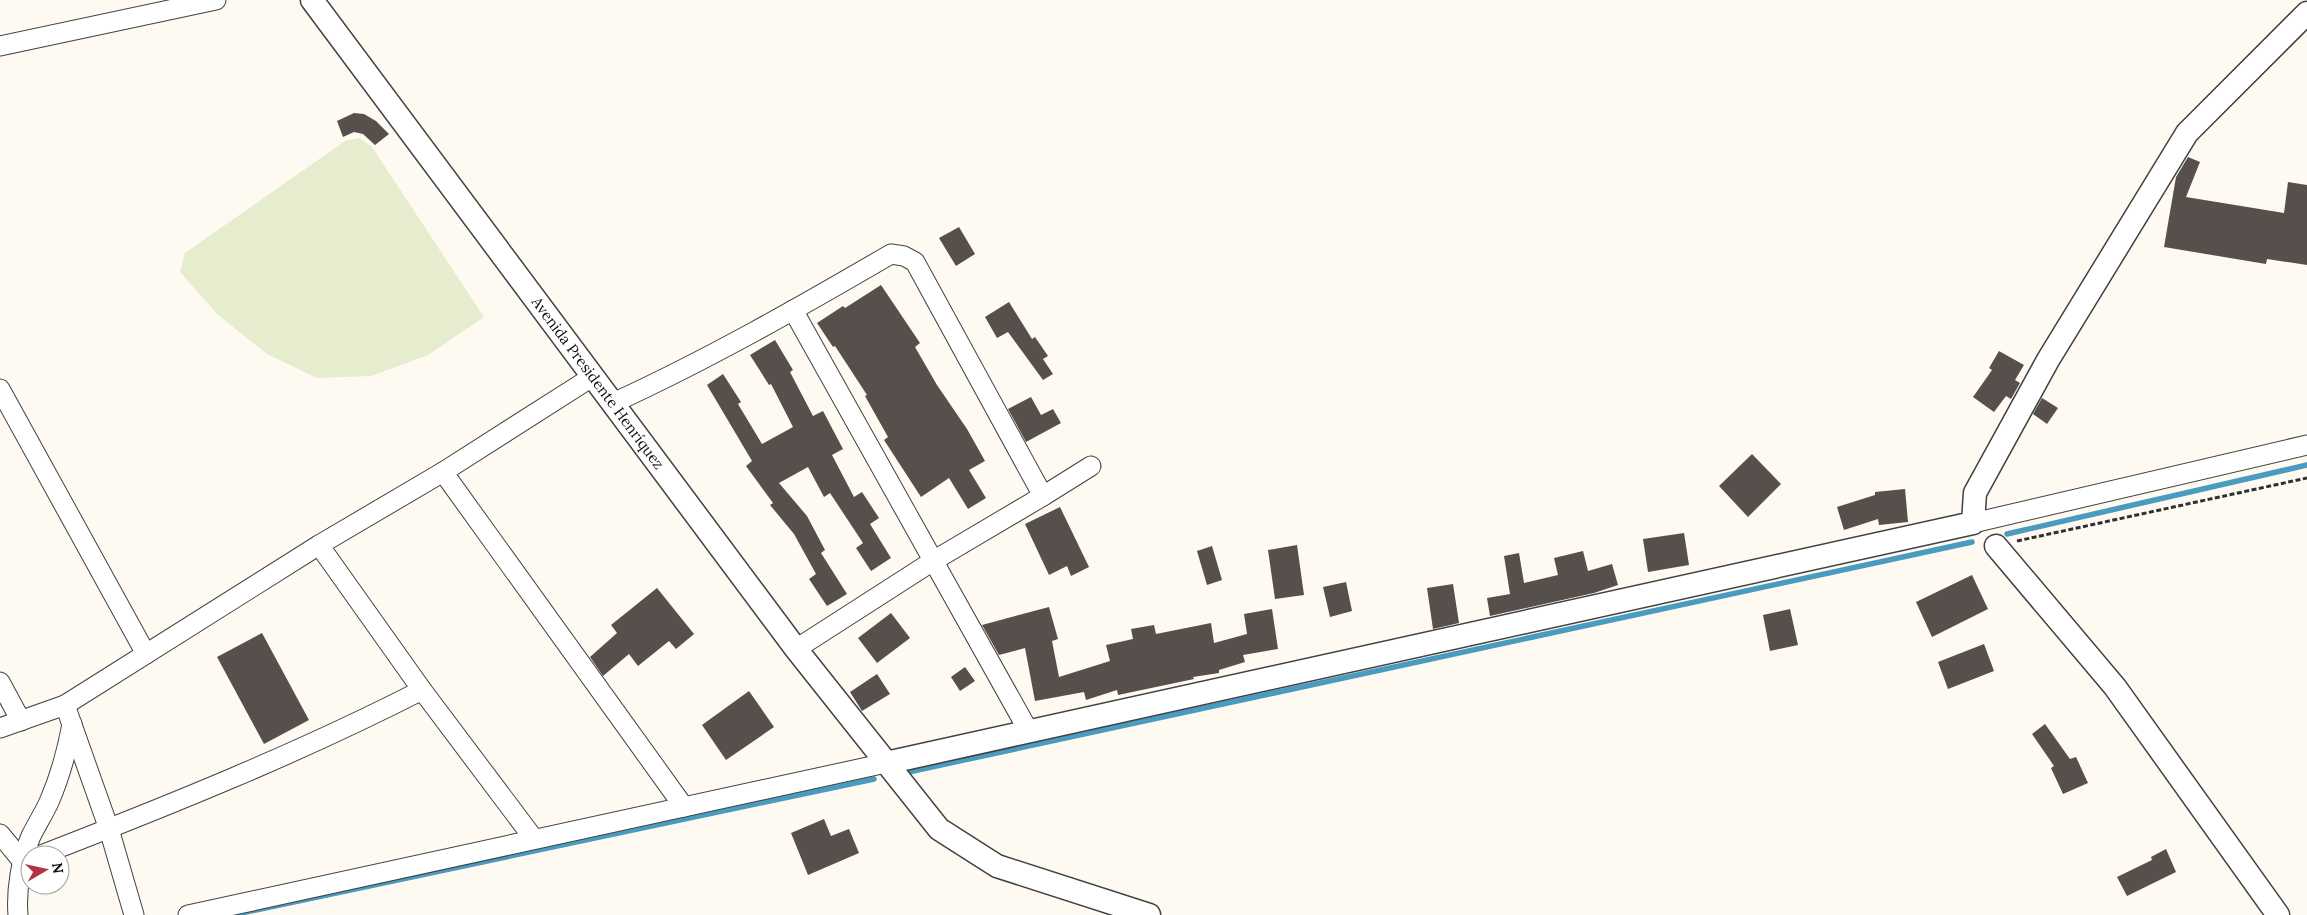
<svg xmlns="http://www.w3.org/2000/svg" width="2307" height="915" font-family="Lora,serif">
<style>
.pitch{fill:#e5edce}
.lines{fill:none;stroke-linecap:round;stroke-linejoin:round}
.stream{stroke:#499bc0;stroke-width:5.5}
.building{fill:#564f4c}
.minor-casing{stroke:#414141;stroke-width:21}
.tertiary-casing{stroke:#414141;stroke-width:25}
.path{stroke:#303030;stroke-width:3;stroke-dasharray:5 2.5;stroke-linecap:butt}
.minor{stroke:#fff;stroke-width:19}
.tertiary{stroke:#fff;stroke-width:22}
.labels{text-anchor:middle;stroke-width:5;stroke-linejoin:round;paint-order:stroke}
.street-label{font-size:15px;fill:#0e0e0e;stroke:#fff}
</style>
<rect width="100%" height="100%" fill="#fefaf1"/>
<polygon class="pitch" points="359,138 372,147 484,317 428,355 371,376 317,378 267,354 218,315 180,272 185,253 345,141"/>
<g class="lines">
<g class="stream">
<polyline points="2007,534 2307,465"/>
<polyline points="904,773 1972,542"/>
<polyline points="232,915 874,779"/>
</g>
</g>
<g class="building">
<polygon points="354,113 364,114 376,121 389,134 375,145 363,134 354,132 343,137 337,121"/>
<polygon points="2188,157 2200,162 2186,197 2284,213 2288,182 2307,185 2307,265 2267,259 2266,264 2164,247 2176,177"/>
<polygon points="959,227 975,254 956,266 939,238"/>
<polygon points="881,285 920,343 915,347 937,385 967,429 985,461 969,470 986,498 968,509 949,478 921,497 884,440 888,437 865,396 867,395 835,346 833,347 817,323 843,306 845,308"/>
<polygon points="1009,302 1032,339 1035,337 1048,356 1043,359 1053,374 1043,380 1008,332 997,338 985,317"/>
<polygon points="775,340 793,370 790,372 813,416 823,411 843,449 832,455 854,497 862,492 879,518 870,524 891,558 871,571 856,548 863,543 830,493 824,497 808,467 779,483 807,516 825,550 821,553 847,594 827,606 809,579 816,574 794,534 770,505 773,503 746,466 752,461 707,385 723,374 741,402 738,404 762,444 793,427 771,384 769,385 750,355"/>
<polygon points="1999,351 2024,365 2015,380 2020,383 2011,399 2006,396 1994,412 1973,397 1992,370 1989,368"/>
<polygon points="1031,397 1041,415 1053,409 1061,423 1026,442 1008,409"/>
<polygon points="2042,398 2058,408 2047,424 2033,414"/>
<polygon points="1752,454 1781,484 1748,517 1719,486"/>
<polygon points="1905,489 1908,522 1879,525 1878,519 1844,530 1837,507 1875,495 1875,492"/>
<polygon points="1060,507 1089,567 1071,576 1067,566 1049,575 1025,524"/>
<polygon points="1684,533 1689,565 1648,572 1643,539"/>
<polygon points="1297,545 1304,595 1275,599 1268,550"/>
<polygon points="1212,546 1222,580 1207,585 1197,551"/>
<polygon points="1583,551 1588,571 1612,564 1618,585 1594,593 1490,616 1487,598 1510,594 1504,556 1519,553 1524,583 1558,575 1554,558"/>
<polygon points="1972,575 1988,609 1932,637 1916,602"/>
<polygon points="1346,582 1352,611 1330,617 1323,587"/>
<polygon points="1453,584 1459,623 1433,629 1427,588"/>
<polygon points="657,588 694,634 676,649 669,641 638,666 629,654 603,676 590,657 617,633 611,625"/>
<polygon points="1049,607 1058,639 1052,641 1059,677 1110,661 1106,645 1133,639 1131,629 1154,625 1156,634 1211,623 1214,643 1247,634 1244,614 1272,609 1278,649 1243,655 1245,662 1219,670 1219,673 1193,677 1194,679 1118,695 1117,690 1086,700 1084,692 1035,701 1025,648 999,655 982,625"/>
<polygon points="1790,609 1798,645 1770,651 1763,615"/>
<polygon points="891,613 910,638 877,663 858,638"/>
<polygon points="262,633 309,720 264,744 217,657"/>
<polygon points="1984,644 1994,671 1948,689 1938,662"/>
<polygon points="965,667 975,681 960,691 951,677"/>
<polygon points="877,674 890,694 862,711 850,692"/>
<polygon points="749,691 774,727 726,760 702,725"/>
<polygon points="2045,724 2070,759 2076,757 2088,783 2063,794 2051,768 2054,766 2032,734"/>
<polygon points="824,819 831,836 849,829 859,853 808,875 791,833"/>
<polygon points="2166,849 2176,872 2127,896 2117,877 2152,860 2151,857"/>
</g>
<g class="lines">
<g class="minor-casing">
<g id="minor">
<polyline points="0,46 216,0"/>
<polyline points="793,310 1028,730"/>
<polyline points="0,389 146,654"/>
<path d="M613 403C709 359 800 307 891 254L904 256 915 262 1043 496 933 561 796 649"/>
<polyline points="443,472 684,807"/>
<polyline points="1043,496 1091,466"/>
<polyline points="1973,523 2307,445"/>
<polyline points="319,545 422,690 534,839"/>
<polyline points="0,682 21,721"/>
<polyline points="65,705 109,829 134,915"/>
<polyline points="0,728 65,705 319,545 443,472 592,377"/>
<polyline points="0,834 23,862 30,859"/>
<path d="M41 855C170 805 299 753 422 690"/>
<path d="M18 915C16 890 21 859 31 836 37 824 44 813 49 802 60 777 67 751 72 724"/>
<polyline points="188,915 886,763"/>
</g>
</g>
<g class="tertiary-casing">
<g id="tertiary">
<path id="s1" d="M312 0 796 649 939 829 997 866 1149 915"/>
<polyline points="1996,546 2115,687 2278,915"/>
<polyline points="886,763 1973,523 1975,493 2048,360 2187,133 2307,13"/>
</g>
</g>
<polyline class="path" points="2017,541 2307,478"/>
<use href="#minor" class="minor"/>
<use href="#tertiary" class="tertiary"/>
</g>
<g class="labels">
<g class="street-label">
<text dy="5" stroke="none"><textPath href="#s1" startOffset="478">Avenida Presidente Henríquez</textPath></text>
</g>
</g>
<g transform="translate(45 870) rotate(81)"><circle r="24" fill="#ffffff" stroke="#9f9f9f"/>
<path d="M0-4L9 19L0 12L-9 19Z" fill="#b13444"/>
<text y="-8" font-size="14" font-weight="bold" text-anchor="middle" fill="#0e0e0e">N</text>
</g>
</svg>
